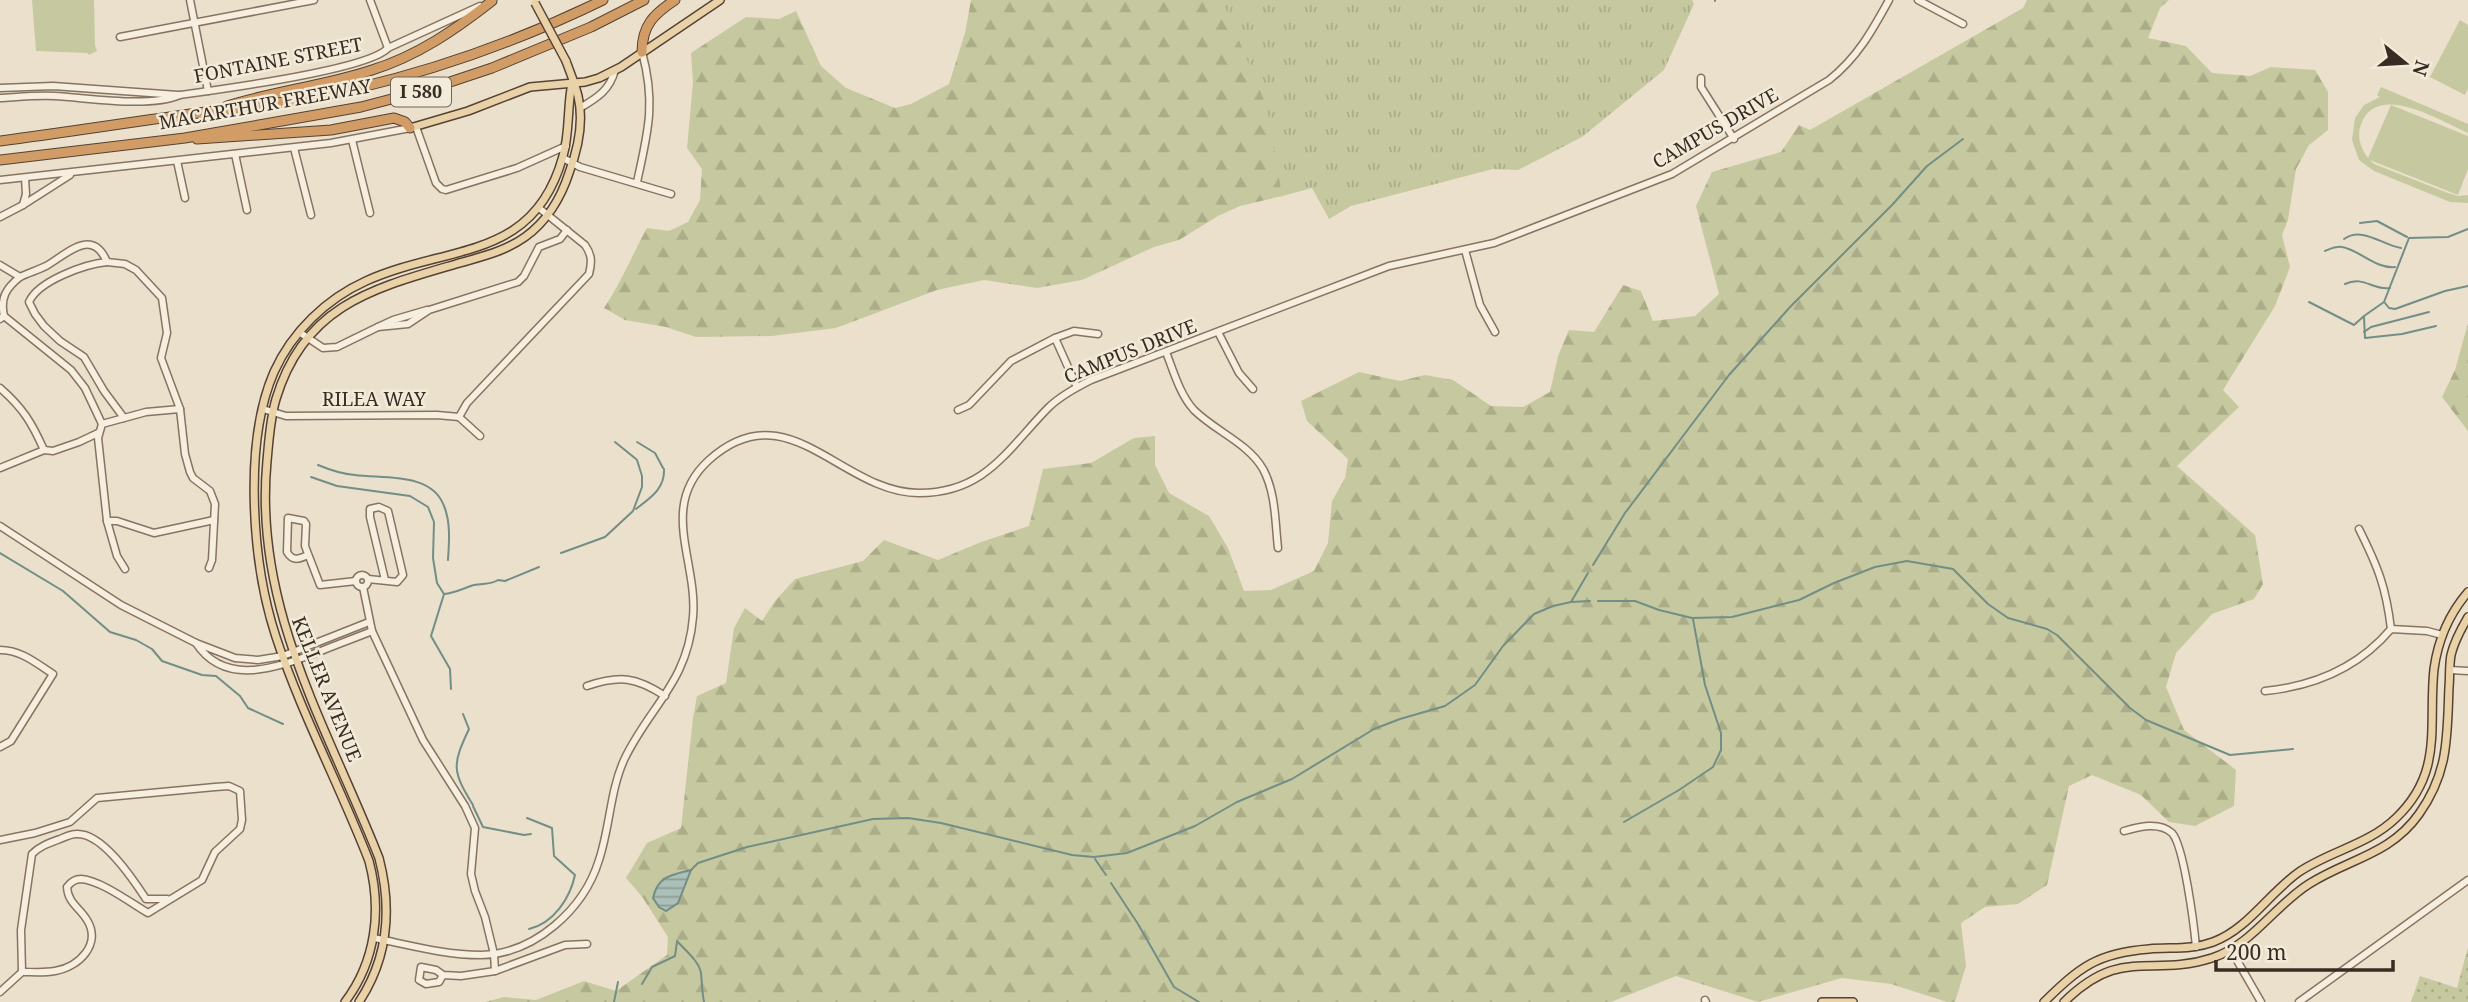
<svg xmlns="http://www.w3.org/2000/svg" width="2468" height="1002" font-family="'Noto Serif',serif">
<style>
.grass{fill:url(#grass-tufts)}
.forest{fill:url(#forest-firs)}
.park{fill:url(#park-dots)}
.pitch{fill:#c6c99f}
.water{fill:url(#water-rules);stroke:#728e86;stroke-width:2}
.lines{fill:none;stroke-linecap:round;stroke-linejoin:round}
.stream{stroke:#728e86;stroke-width:2}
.minor-casing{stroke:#877361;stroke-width:9}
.major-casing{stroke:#554234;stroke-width:10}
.highway-casing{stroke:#554234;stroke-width:11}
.minor{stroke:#f6eede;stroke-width:6}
.major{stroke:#ead2a8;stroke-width:7}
.highway{stroke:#d19c65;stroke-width:9}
.major-bridge-casing{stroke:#554234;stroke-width:10;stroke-linecap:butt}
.major-bridge{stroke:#ead2a8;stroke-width:7}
.labels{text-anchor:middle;stroke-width:5;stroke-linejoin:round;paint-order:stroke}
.shield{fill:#f3ebda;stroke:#716559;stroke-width:2}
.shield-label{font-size:18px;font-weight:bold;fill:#392c22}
.street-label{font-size:19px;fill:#392c22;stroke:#f3ebda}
</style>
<defs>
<pattern id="grass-tufts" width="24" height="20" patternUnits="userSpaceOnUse" patternTransform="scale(1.75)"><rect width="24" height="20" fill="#c6c99f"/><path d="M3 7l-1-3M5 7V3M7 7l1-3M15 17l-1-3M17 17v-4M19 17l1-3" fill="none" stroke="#abad89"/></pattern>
<pattern id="forest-firs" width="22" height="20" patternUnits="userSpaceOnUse" patternTransform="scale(1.75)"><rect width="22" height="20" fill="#c6c99f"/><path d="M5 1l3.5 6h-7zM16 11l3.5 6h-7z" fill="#abad89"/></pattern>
<pattern id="park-dots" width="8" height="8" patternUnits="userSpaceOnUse" patternTransform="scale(1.75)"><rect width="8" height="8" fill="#c6c99f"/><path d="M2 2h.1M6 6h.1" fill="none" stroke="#abad89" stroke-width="1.8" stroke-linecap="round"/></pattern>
<pattern id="water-rules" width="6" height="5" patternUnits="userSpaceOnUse" patternTransform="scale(1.75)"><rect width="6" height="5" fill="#abc0b9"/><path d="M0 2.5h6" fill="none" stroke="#8c9c96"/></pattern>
</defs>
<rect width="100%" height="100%" fill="#ebe0cb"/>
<polygon class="grass" points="1222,0 1692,0 1694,4 1664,70 1582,137 1518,170 1493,169 1351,206 1329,219 1312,188 1279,197"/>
<g class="forest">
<path d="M971 0H1222L1267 107 1282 196 1240 206 1218 216 1179 240 1154 247 1082 280 1037 288 984 280 937 290 836 328 772 336 696 337 666 327 625 320 604 308C621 283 632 255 647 228L669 231 688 222 700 200 702 169 687 148 693 82 691 53 746 17 779 19 796 11 821 66 846 88 895 108 911 104 949 84 965 33Z"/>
<polygon points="2027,0 2169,0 2160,8 2148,38 2186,46 2212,73 2250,76 2271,67 2315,70 2328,92 2328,130 2309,145 2296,169 2288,220 2282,235 2290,267 2275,306 2223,390 2239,407 2177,466 2255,535 2263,584 2254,599 2212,614 2176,653 2166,687 2184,730 2236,770 2234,806 2195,826 2169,822 2141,795 2092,775 2069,786 2047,885 2018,904 1985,907 1961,923 1966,966 1955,1002 1947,1002 1891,984 1842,978 1758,1002 1676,976 1611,1002 485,1002 504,997 536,1000 584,981 616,991 667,955 668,937 643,898 626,878 647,843 681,828 693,718 697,696 726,683 734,628 745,608 762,621 775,601 795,579 863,561 884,540 938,560 981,542 1029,526 1043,469 1091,463 1134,438 1155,436 1155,465 1169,493 1209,516 1228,548 1244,591 1271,590 1314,571 1328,543 1332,501 1345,478 1348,459 1307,421 1301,401 1359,372 1400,381 1425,375 1453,380 1491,406 1523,407 1550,392 1558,356 1569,330 1594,332 1623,285 1641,291 1653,321 1695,316 1719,294 1696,206 1712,172 1781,152 1799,125 1810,130 2023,8"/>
<polygon points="2468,323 2468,431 2442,397 2455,370"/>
</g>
<polygon class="park" points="2468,947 2468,1002 2411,1002 2420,976 2457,988"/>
<g class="pitch">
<polygon points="32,0 94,0 95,45 97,51 89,55 87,53 36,51"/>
<polygon points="2460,20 2468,25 2468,89 2465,95 2430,77"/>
<path d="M2381 87 2468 124V133C2442 122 2379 82 2362 122 2356 134 2360 148 2368 158L2391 105 2468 136V169L2458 195 2370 160 2374 164 2448 193 2458 196 2468 195V203L2450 202 2374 171 2359 160 2352 140 2355 118 2364 105 2380 97 2377 95Z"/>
</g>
<path class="water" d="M691 870 678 903 666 911 659 907 653 898C658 876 671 875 691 870Z"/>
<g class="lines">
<g class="stream">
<polyline points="1715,1 1715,0"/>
<polyline points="2360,223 2377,221 2407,237"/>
<path d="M2344 239C2362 226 2382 245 2401 248"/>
<path d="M2325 251C2330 249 2336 246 2342 247 2358 249 2375 269 2395 267"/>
<path d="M2345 284C2364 275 2373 291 2390 288"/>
<polyline points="2309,302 2354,325 2364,316 2384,302 2409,238 2448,237 2468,229"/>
<polyline points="2385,303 2389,308 2395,309 2445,291 2468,286"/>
<polyline points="2364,317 2365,338 2402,334 2436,326"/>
<polyline points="2364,332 2371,327 2429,312"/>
<polyline points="615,442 636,459"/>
<polyline points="637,442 655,453 663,468"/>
<path d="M318 465C330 470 342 474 355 475 383 479 432 472 444 506 451 523 449 543 448 560"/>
<polyline points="311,477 337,486 410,496 428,507 434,522 433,558 437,583 444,594 431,636 450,669 451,689"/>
<path d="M636 509C650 498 665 489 664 469"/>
<polyline points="0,553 63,591 110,632 136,640 152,649 162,661 202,675 216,676 240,696 248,708 283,724"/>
<polyline points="561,553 605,537 633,511 642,487 642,476 637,460"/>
<polyline points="1593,565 1625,513 1729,375 1791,306 1892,205 1927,166 1963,139"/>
<path d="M444 594C455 593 464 588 474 585 483 583 490 585 498 580L505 581 539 567"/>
<polyline points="1598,601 1635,601 1659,610 1692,618 1732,617 1799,600 1834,583 1875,567 1907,561 1953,569 1988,604 2008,618 2047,629 2057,635 2130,708 2146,720 2230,755 2293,749"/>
<polyline points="1571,602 1588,573"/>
<path d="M463 714 469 729C452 765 452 771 473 805"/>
<polyline points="473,806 483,827 524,835 531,834"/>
<path d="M527 818 552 828 554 856 575 875C570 898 554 923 529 929"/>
<polyline points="1624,822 1679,790 1713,767 1721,750 1721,733 1705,685 1693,619"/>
<polyline points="1095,859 1106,875"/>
<polyline points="690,871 698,863 747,847 873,819 908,818 941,823 1072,855 1094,857 1127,853 1195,826 1237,802 1292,779 1374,729 1400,719 1445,706 1475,685 1503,646 1534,614 1553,606 1571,602 1590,601"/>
<polyline points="1111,883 1138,924 1174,987 1199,1002"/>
<path d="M677 941C685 950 699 961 701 973 702 983 702 992 704 1002"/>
<polyline points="642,984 652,967 675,956 677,942"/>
<polyline points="614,1002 618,982"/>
</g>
<g class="minor-casing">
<g id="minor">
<polyline points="190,0 208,91"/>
<polyline points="370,0 388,48"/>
<polyline points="1918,0 1963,24"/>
<polyline points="120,37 314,0"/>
<polyline points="1701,78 1701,87 1734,139"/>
<polyline points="0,88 53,86 178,95"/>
<path d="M0 98C18 97 37 95 55 96 90 98 149 108 180 95 216 90 369 70 388 48L480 6"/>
<path d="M580 108C597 98 610 90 615 70"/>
<polyline points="416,127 436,183 442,189 446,190 517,168 566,146"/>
<polyline points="352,140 370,213"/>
<polyline points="294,148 311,215"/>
<polyline points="235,154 247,210"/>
<polyline points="563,158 580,167 671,194"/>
<polyline points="177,161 185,198"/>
<polyline points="0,180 331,143 410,128"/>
<path d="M637 182C648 132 656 103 642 52"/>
<polyline points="23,205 26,194 25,178"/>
<polyline points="0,217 23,205 70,175"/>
<polyline points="1465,250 1480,305 1495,332"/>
<path d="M107 262C85 264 38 281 29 302L35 314 44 326 60 341 84 357 104 391 124 418"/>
<path d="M0 265 20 277C28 273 38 270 46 266 66 255 92 226 107 262L125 264 136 270 162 298 167 333 161 358 180 409 185 454 190 472 193 478 210 491 215 504 212 560 209 568"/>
<polyline points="4,316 71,370 85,388 102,424"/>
<path d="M0 319 4 316C0 298 6 288 20 277"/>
<polyline points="378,327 393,320 427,310"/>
<polyline points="299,332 323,348 337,347 378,327 408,324 429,310 518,282 524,276 539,247 560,239 567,230"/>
<polyline points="1218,332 1239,373 1253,389"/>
<polyline points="1055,338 1074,331 1098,334"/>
<path d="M1166 352C1173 370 1180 395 1194 410 1215 431 1248 443 1263 469 1276 493 1275 522 1278 548"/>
<path d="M0 388C23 408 32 423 44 450"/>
<polyline points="263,409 286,416 437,415 459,417 480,436"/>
<polyline points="958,410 969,405 1011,361 1055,338 1077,387"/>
<path d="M459 417 467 403 589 274C592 262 592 255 585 245L539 208"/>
<polyline points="0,468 44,450 53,451 79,442 98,433"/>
<polyline points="107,521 117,521 154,533 214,520"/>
<polyline points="0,526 121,605 196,643 235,658 258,660 283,656 369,622"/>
<path d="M2359 529C2378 567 2386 587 2391 629"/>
<path d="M308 555C299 559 293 562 287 552L288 518 304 521 306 524 305 546 320 585 356 581"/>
<polyline points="125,569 117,556 107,521 98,438 102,424 146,412 180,409"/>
<circle cx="362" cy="581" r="6"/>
<polyline points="368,579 397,582 403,575 388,511 379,507 370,509 370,517 385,580"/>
<polyline points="363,587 372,631 423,740 465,806 475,828 471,874 475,891 485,917 494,954 495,971"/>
<path d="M196 643C226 689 281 666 321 651 338 644 355 638 372 631"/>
<path d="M0 650C21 650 36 663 53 674L11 741 0 747"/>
<polyline points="2450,670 2468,671"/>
<path d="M587 686C620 675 636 677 665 696"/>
<path d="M2265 691C2315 686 2358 668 2391 629L2427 631 2442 635"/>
<path d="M2124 831C2138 827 2159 821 2172 833 2184 846 2194 925 2196 947"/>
<path d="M0 840 35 833 70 822 97 798 215 787 229 786 240 791 242 820 240 829 215 852 202 880 148 913C131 903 100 880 81 879 75 879 70 883 67 887 68 903 79 907 87 920 102 944 79 967 55 971 45 973 33 972 22 972L0 992"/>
<path d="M374 938C409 945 445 955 481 955 535 954 584 909 599 860 610 827 610 791 624 760 649 707 688 682 693 617 698 561 658 506 709 460 788 389 841 493 919 493 985 493 1007 450 1048 408 1060 396 1075 388 1091 380L1389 266 1494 243 1672 174 1829 80C1857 58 1872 31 1889 0"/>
<polyline points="2231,950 2261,1002"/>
<path d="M22 972 21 930 32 854C40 846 49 843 60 839 65 837 71 834 76 834 102 832 133 879 146 899H167"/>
<polyline points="443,975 439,982 426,984 419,980 421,967 436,970 443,975 461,976 495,971 565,945 587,944"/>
<polyline points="1705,1000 1706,1002"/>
<polyline points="2299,1002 2468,880"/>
</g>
</g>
<g class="major-casing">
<g id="major">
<polyline points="410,128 468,111 530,87 585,82 599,78 621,67 720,0"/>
<path d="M345 1002C376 961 382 910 369 861 340 786 301 713 276 637 252 564 243 443 274 372 292 332 326 299 366 281 448 244 534 262 563 156 570 132 567 107 572 83"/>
<path d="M359 1002C388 958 392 908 379 858 327 726 253 608 267 461 269 440 270 419 276 399 304 305 374 288 456 264 480 257 504 252 525 237 546 222 561 198 569 173 578 149 584 121 578 96 575 84 570 72 566 61"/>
<polyline points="1822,1002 1853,1002"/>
<path d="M2044 1002C2080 967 2097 953 2149 949 2171 947 2192 950 2213 942 2248 929 2269 893 2299 872 2330 851 2368 845 2396 818 2444 772 2428 726 2434 669 2438 640 2449 614 2468 592"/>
<path d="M2064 1002C2122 945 2150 978 2212 958 2252 945 2274 906 2309 884 2348 859 2390 855 2419 814 2449 772 2447 736 2449 687 2450 677 2449 666 2451 655 2454 642 2461 629 2468 617"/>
</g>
</g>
<g class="highway-casing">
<g id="highway">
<path d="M642 52C642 25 654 14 675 0"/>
<path d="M227 106C274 91 324 86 372 70 417 56 455 30 492 1"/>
<polyline points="197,139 331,130 394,118 405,122 410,128"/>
<path d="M0 141C69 132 137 121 206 112 257 106 308 100 358 88 443 68 525 38 603 0"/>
<polyline points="0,160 185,138 361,107 426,90 492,68 591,27 644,0"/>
</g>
</g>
<use href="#minor" class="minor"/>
<use href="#major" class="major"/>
<use href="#highway" class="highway"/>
<g class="major-bridge-casing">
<polyline id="major-bridge" points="535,3 566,61"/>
</g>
<use href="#major-bridge" class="major-bridge"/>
</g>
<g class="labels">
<rect class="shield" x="391" y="77.5" width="60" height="29" rx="5"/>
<g class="shield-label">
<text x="421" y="98">I 580</text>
</g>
<g class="street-label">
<text transform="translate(278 60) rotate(-11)" y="7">FONTAINE STREET</text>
<text transform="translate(265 104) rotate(-10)" y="7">MACARTHUR FREEWAY</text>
<text transform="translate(1715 128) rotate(-30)" y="7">CAMPUS DRIVE</text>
<text transform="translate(1130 351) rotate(-22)" y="7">CAMPUS DRIVE</text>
<text x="374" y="406">RILEA WAY</text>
<text transform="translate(327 689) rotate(68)" y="7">KELLER AVENUE</text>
</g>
</g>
<g transform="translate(2405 63) rotate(108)" stroke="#f3ebda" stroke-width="5" paint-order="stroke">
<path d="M0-5L12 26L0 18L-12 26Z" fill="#392c22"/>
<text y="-10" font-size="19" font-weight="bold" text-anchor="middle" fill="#392c22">N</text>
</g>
<path d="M2216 960v10h177v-10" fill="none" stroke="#392c22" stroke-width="3.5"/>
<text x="2226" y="960" font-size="21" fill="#392c22" stroke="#f3ebda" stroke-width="5" paint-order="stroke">200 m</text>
</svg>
